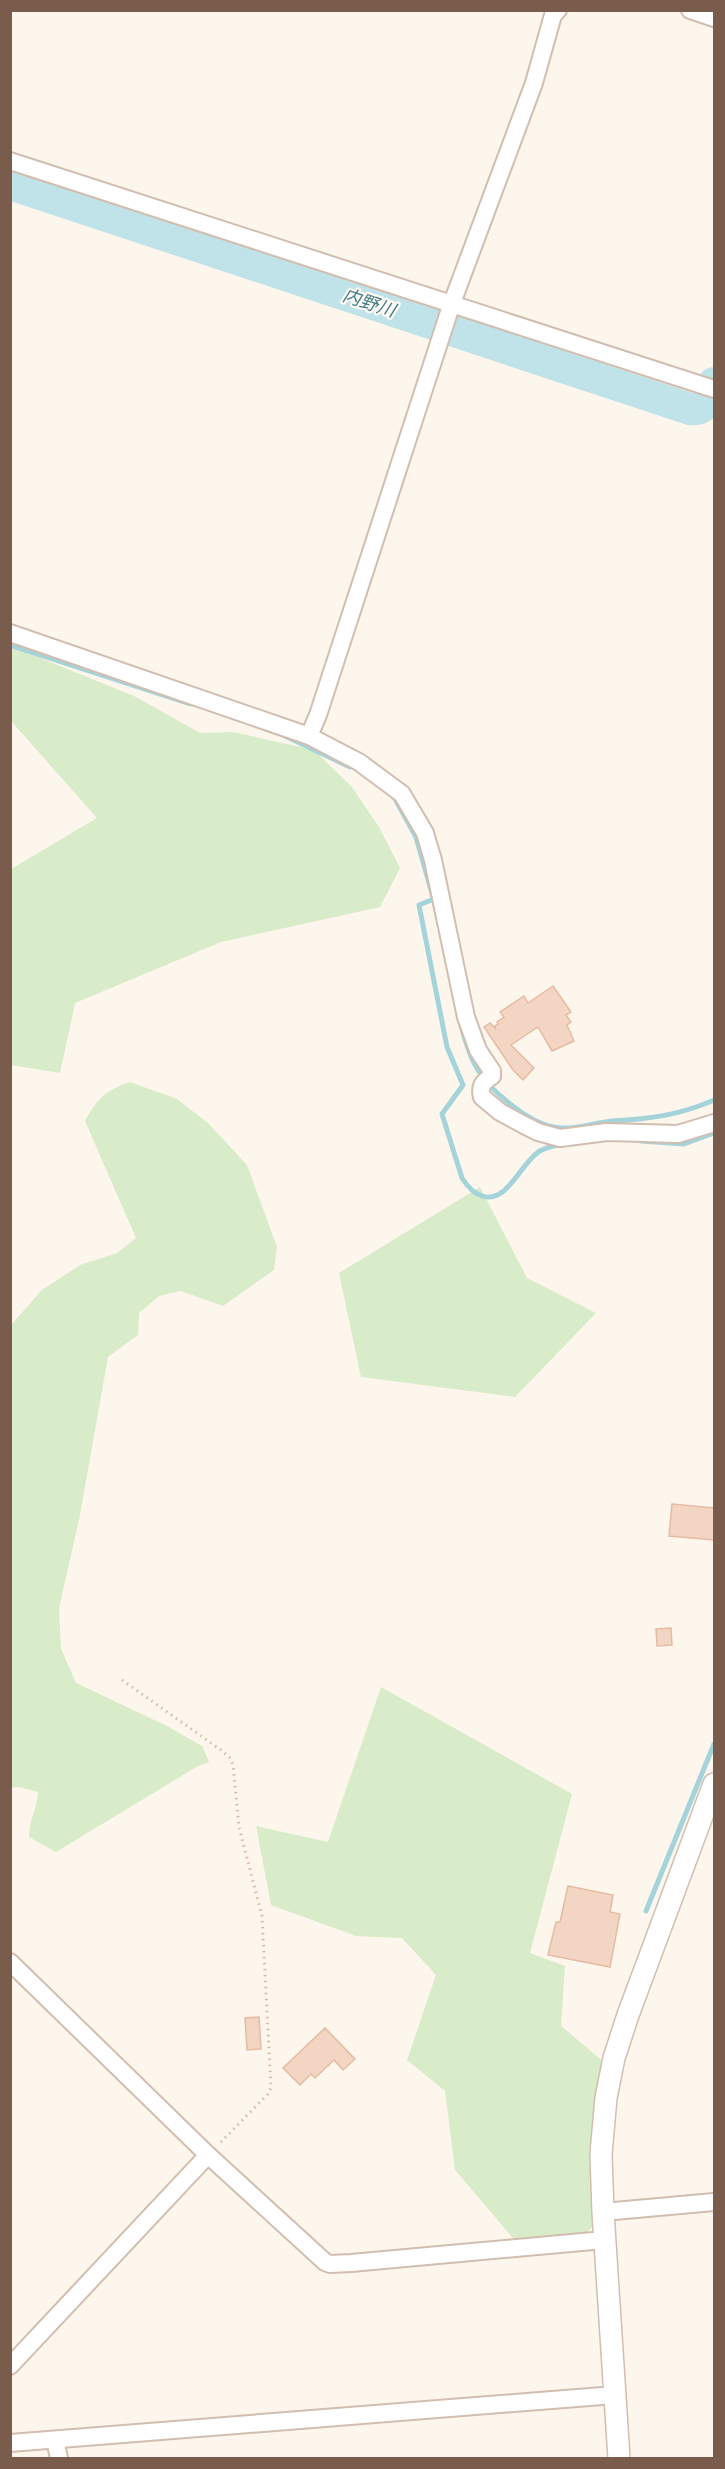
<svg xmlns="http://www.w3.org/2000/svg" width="725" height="2469" font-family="Lato,'Noto Sans JP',sans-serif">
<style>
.green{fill:#d8ecc9}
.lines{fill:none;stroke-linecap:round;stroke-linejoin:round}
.stream{stroke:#a5d3da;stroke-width:5}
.river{stroke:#bfe3e8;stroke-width:32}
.building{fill:#f3d5c3;stroke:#e6bba3;stroke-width:1.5}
.minor-casing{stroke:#d1beb0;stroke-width:20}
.tertiary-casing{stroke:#d1beb0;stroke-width:24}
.path{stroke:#d9b8a5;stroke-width:3;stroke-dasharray:1.5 4.5;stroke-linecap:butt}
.minor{stroke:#fff;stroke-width:16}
.tertiary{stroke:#fff;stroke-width:21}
.labels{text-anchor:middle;stroke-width:4.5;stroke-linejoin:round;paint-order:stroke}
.water-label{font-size:18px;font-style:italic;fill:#437c86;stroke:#fffaf3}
</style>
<rect width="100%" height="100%" fill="#fdf6ec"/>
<g class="green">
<polygon points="11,648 16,648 136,697 200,733 233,732 314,750 352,787 379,827 400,868 380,907 221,942 75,1003 60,1073 11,1065 11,869 97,818 11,721"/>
<path d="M130 1082 177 1099 208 1123 247 1165 277 1247 274 1270 223 1306 181 1291 159 1296 139 1313 138 1335 108 1357 79 1520 59 1608 61 1649 76 1683 167 1726 202 1746 209 1762 198 1766 56 1852 29 1837C29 1820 37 1810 38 1792L18 1787 11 1788V1325L42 1290 80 1265 117 1253 136 1238 85 1121C97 1099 106 1090 130 1082Z"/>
<polygon points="480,1187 527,1278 596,1313 515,1397 361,1377 339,1273"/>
<polygon points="381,1687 572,1794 530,1953 565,1966 561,2026 605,2063 600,2220 583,2236 513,2238 455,2170 445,2091 407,2060 436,1975 402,1938 356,1936 271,1905 256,1826 328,1842"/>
</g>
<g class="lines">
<g class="stream">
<polyline points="10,645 191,704"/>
<polyline points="283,735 350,767"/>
<polyline points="393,795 416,837 433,897"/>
<path d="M434 899 419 905 447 1047 463 1085 442 1114 462 1178C467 1186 473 1193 482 1196 506 1204 519 1167 537 1153 544 1147 554 1146 563 1144"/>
<path d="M459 1018C464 1036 469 1057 480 1073 493 1093 529 1122 553 1127 572 1131 593 1123 612 1121 650 1119 680 1115 714 1100"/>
<polyline points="641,1141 684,1144 714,1133"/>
<polyline points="646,1911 714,1744"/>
</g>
<path class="river" d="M10 184 690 409C707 411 710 396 714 383"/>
</g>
<g class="building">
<polygon points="553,986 571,1012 566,1015 571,1022 567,1025 574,1041 552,1051 538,1027 511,1045 534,1068 523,1080 513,1070 484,1027 490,1023 496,1029 495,1026 498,1024 497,1022 504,1017 500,1012 524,996 528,1003"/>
<polygon points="672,1504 714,1508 714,1540 669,1536"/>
<polygon points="671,1628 672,1645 657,1646 656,1629"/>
<polygon points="568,1886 613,1895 610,1912 620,1914 610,1967 548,1955 556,1922 560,1922"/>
<polygon points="259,2017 261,2049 247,2050 245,2018"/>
<polygon points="325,2028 355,2059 343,2070 334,2060 315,2078 311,2074 300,2085 283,2068"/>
</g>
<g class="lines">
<g class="minor-casing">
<g id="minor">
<polyline points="690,10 714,18"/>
<polyline points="10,161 714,389"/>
<path d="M10 633 309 736 359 762 402 794 425 833 433 860 466 1017 478 1050 492 1071V1076C483 1082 479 1086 482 1097L500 1112 524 1125 538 1132 560 1138 607 1132 678 1134 714 1123"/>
<polyline points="309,736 318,715 452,303 534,83 553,15 558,10"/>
<polyline points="10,1962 208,2155 325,2262 330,2264 351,2263 604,2240"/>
<polyline points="603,2212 714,2202"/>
<polyline points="10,2366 208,2155"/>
<polyline points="55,2440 59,2458"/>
<polyline points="10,2443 615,2395"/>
</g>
</g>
<g class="tertiary-casing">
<polyline id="tertiary" points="619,2458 603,2212 601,2154 606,2098 614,2058 628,2015 714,1784"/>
</g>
<polyline class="path" points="122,1680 221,1750 230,1758 233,1765 239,1827 262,1916 271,2088 268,2094 220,2143"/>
<use href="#minor" class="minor"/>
<use href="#tertiary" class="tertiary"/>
</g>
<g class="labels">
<g class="water-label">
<text transform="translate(369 303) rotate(18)" y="6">内野川</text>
</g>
</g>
<rect width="725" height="2469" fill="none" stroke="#7a5c4d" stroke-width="24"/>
</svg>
